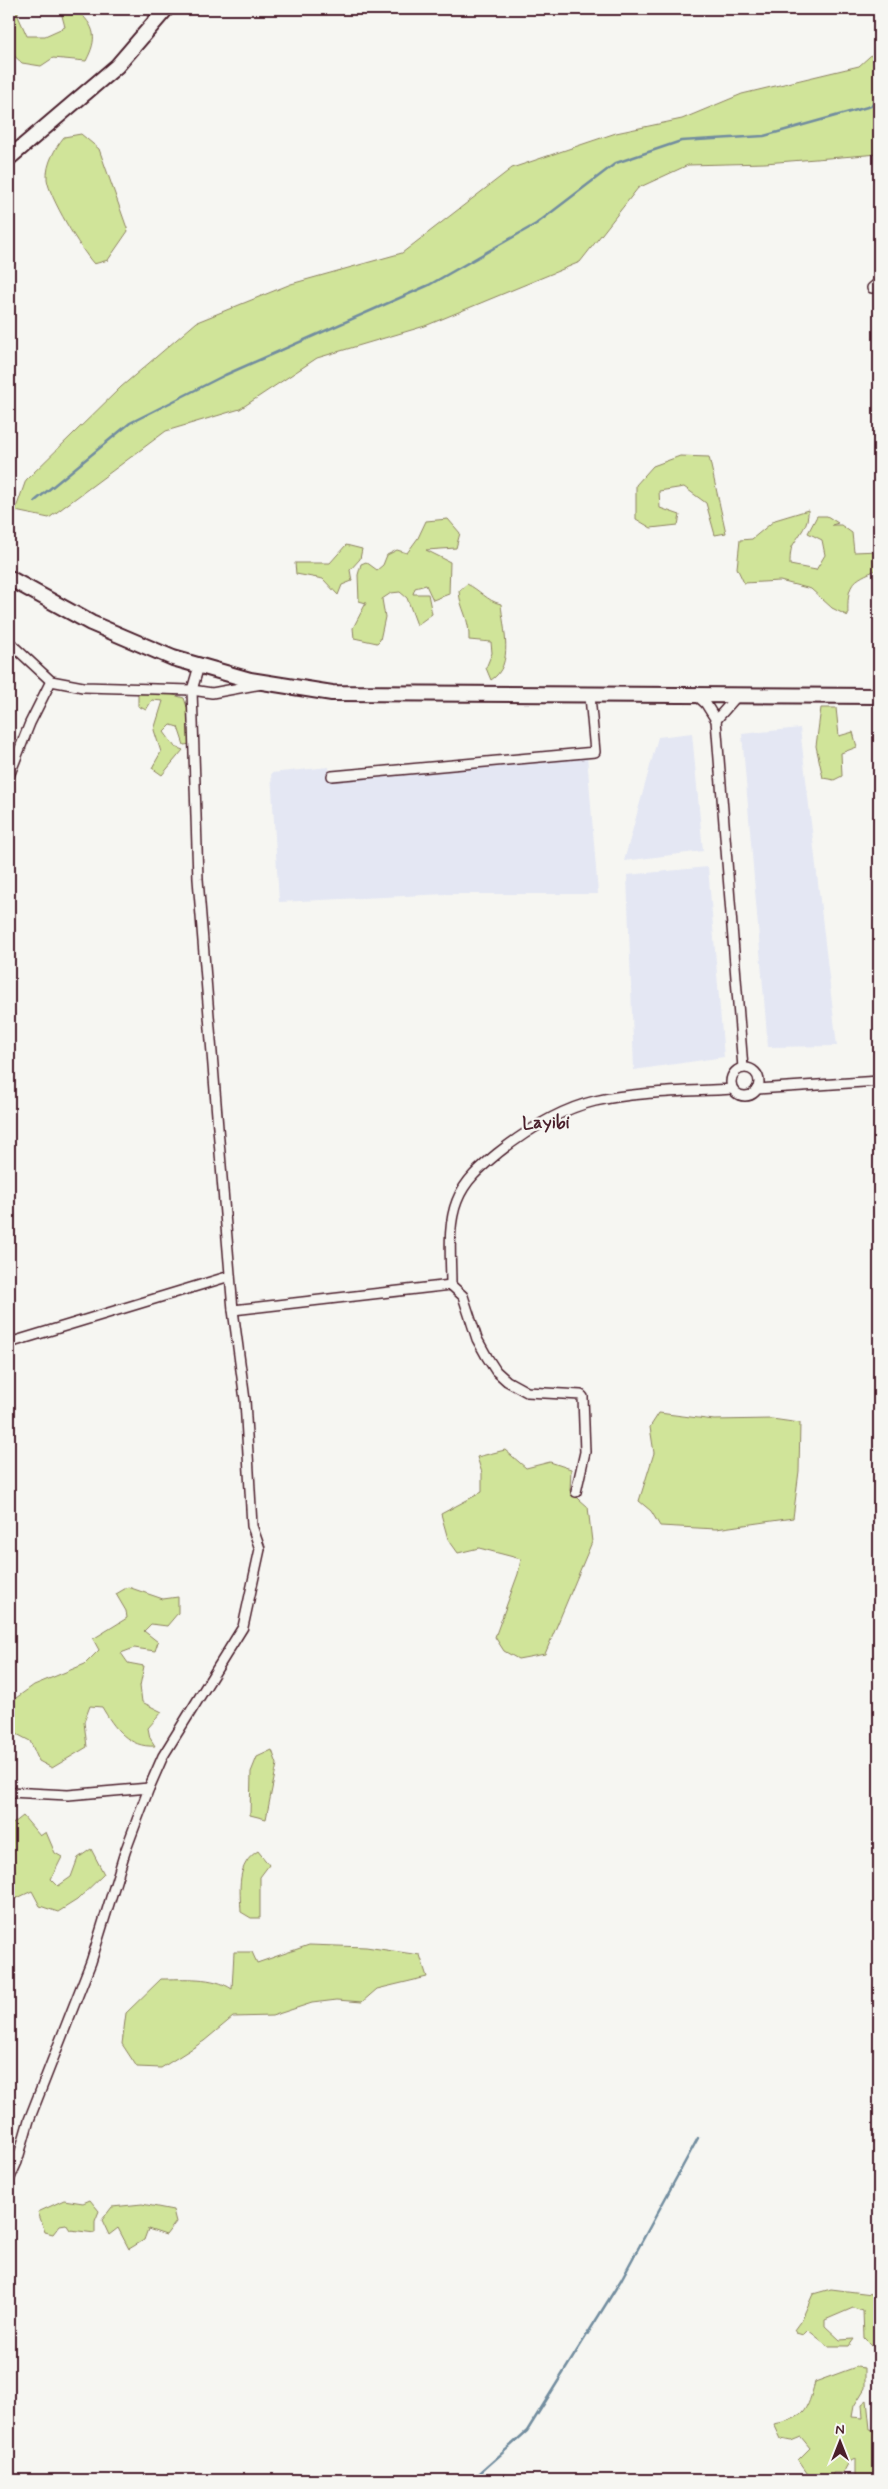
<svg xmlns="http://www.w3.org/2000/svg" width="888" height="2489" font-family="Mynerve,sans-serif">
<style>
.built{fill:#e4e7f3}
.green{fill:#d0e499;stroke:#8d8262}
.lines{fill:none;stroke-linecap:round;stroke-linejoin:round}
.stream{stroke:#728d9f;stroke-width:2.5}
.street-casing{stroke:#4a1f2b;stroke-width:12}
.secondary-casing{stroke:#4a1f2b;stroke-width:18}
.street{stroke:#f6f6f2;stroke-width:9}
.secondary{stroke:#f6f6f2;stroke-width:14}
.labels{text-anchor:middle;stroke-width:4.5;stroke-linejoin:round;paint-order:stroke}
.quarter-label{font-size:18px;font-weight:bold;fill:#4a1f2b;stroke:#f6f6f2}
</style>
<rect width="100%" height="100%" fill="#f6f6f2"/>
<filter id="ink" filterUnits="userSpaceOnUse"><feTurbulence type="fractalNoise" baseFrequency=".02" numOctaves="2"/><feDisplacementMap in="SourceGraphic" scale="10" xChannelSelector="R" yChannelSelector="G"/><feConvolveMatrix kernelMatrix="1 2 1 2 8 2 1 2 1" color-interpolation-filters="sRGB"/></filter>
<g filter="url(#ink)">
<g class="built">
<polygon points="800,728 837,1046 768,1047 742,734"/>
<polygon points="692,733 703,851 624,861 658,737"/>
<polygon points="587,755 598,894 446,894 279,902 271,773 329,767 330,779"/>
<polygon points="708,867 724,1057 634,1070 627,875"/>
</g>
<g class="green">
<path d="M9 9H18V16L27 36H45L65 27 61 12 64 9H76C96 27 98 38 86 61L53 58 41 66 22 63 10 52 9 53Z"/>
<polygon points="879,48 879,154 765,163 688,165 638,188 580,262 425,326 317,358 240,409 166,431 49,518 15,511 26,480 121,387 197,322 291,284 402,253 512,168 616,133 682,119 742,94 859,66"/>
<path d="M81 134 99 149 128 231 108 260 94 264C81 250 49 197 47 179 46 164 55 148 64 137Z"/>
<polygon points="680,456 709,457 726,533 715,535 706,503 684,487 659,491 660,508 680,515 678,525 651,528 636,519 636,485 653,466"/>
<path d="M808 510C809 525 800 533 793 545 790 550 790 559 790 565L816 570 825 555 822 540 808 533 817 516H827L838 523 832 525H841L852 533 854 552 879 551V569C851 580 847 584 848 616L832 608 811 589 780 581 744 583 737 568 740 540 752 539 775 520Z"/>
<polygon points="448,519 460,533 456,548 426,550 450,562 449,594 433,600 426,585 415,588 413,594 428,594 432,614 417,625 407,598 400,592 391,593 382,599 385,617 380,640 377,643 354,638 353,628 366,603 359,601 358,575 361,564 366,562 377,570 383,565 387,555 397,550 407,553 418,538 426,521"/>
<polygon points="346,545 362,549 360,559 350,570 352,581 342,585 338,595 323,579 296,574 295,563 330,563"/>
<path d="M467 584C480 590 487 601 501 604 503 628 515 665 491 680L486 668 492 653 491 642 469 640C470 617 460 610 459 591Z"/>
<polygon points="167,693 184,698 189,713 191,744 184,745 178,727 171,725 164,732 175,747 183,750 162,775 152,768 161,752 154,730 163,701 152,700 146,710 138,706 138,694"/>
<polygon points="821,708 836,708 839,736 853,732 857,747 841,753 842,776 834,780 823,778 816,746"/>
<polygon points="659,1413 714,1420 772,1419 800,1423 799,1471 793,1518 716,1529 660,1526 651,1511 639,1501 654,1453 650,1427"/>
<polygon points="505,1450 526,1468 550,1462 571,1469 570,1491 588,1507 592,1542 545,1654 518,1659 504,1651 495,1637 518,1574 521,1559 479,1548 458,1553 448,1539 441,1514 482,1492 482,1473 477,1457"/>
<path d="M128 1587 163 1599 178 1597V1613L167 1626 151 1624 144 1631 158 1642 155 1651 134 1648 121 1653 128 1663 144 1666 140 1686 142 1702 162 1712 148 1728 150 1738 155 1746C129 1748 114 1728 102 1707L90 1706 84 1722 87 1747 52 1768 39 1761 30 1741 9 1730V1703L34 1685 85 1664 99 1650 93 1639 127 1618 126 1611 116 1594Z"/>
<polygon points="272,1750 277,1764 266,1819 250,1815 251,1772 257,1757"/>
<polygon points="23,1816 40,1836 46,1832 55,1853 62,1857 51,1879 58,1886 71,1877 78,1858 91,1849 104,1874 77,1900 58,1912 40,1906 32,1891 15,1899 9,1894 9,1827"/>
<path d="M258 1851 269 1865 260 1877V1918H251L241 1912C240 1889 236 1864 258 1851Z"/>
<path d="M309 1945 366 1947 420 1955 427 1977 377 1989 362 2002 337 2000 312 2003 272 2016 233 2017 204 2041 161 2068 137 2067 122 2044 126 2013 161 1979C184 1979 213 1976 232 1989L234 1952H252L257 1963Z"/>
<polygon points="64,2200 83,2203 90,2200 99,2211 95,2221 95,2233 70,2230 66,2224 60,2225 53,2234 45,2232 38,2212"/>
<polygon points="142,2204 173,2210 176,2222 166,2235 148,2229 144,2240 129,2249 118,2228 109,2235 102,2220 112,2207"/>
<polygon points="831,2289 872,2294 879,2311 879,2340 872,2346 864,2338 863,2311 853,2308 825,2320 825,2326 840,2340 854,2339 849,2346 828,2346 808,2330 803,2335 796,2333 794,2330 802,2319 813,2294"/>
<path d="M856 2367 865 2368V2388L854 2406 852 2417 863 2418 862 2404 867 2400 870 2429 879 2431V2480H855V2459L849 2462 843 2473H833L832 2480H812L798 2460 810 2448 801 2437 791 2441 781 2439 774 2424C805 2418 807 2412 815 2382Z"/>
</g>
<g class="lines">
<g class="stream">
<polyline points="35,501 130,423 225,375 429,285 536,224 616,163 681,141 764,136 871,106 879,95"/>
<polyline points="472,2480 527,2431 621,2280 698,2138"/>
</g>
<g class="street-casing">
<g id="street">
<polyline points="872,288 879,282"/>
<polyline points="9,642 51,681 83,687 192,690 212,693 262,684"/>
<polyline points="697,696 706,704 716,720 743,1068"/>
<polyline points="716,720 737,696"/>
<polyline points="9,776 30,723 51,681"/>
<polyline points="332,776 595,752 590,696"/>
<circle cx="745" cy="1082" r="14"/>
<polyline points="757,1089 879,1081"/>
<polyline points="233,1310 451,1285"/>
<polyline points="9,1343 230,1276"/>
<path d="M576 1492 585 1452 583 1397 581 1395 527 1392 507 1381 496 1371 487 1357 477 1339 463 1296 451 1285C451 1258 447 1226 457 1201 465 1180 481 1167 498 1153 526 1131 561 1109 595 1101 639 1091 688 1092 732 1089"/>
<polyline points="9,1792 68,1795 149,1788"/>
<polyline points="9,2180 17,2162 29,2120 91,1962 125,1852 149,1788 163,1756 243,1627 260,1549 252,1526 245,1400 233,1310 223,1190 198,879 192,690 199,666"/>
</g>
</g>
<g class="secondary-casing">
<g id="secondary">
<polyline points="9,158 117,66 166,9"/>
<polyline points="9,578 91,623 173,658 250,680 332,693 879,696"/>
</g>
</g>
<use href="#street" class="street"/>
<use href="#secondary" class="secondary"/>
</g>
</g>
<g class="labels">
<g class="quarter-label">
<text x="546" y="1128">Layibi</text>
</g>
</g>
<rect width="888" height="2489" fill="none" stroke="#f6f6f2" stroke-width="30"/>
<rect x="15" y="15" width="858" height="2459" fill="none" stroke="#4a1f2b" stroke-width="2" filter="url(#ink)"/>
<g transform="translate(840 2442)" stroke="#f6f6f2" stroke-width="4" paint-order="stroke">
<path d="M0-4L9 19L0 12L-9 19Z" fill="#4a1f2b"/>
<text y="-8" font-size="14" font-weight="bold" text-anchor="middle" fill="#4a1f2b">N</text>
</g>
</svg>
